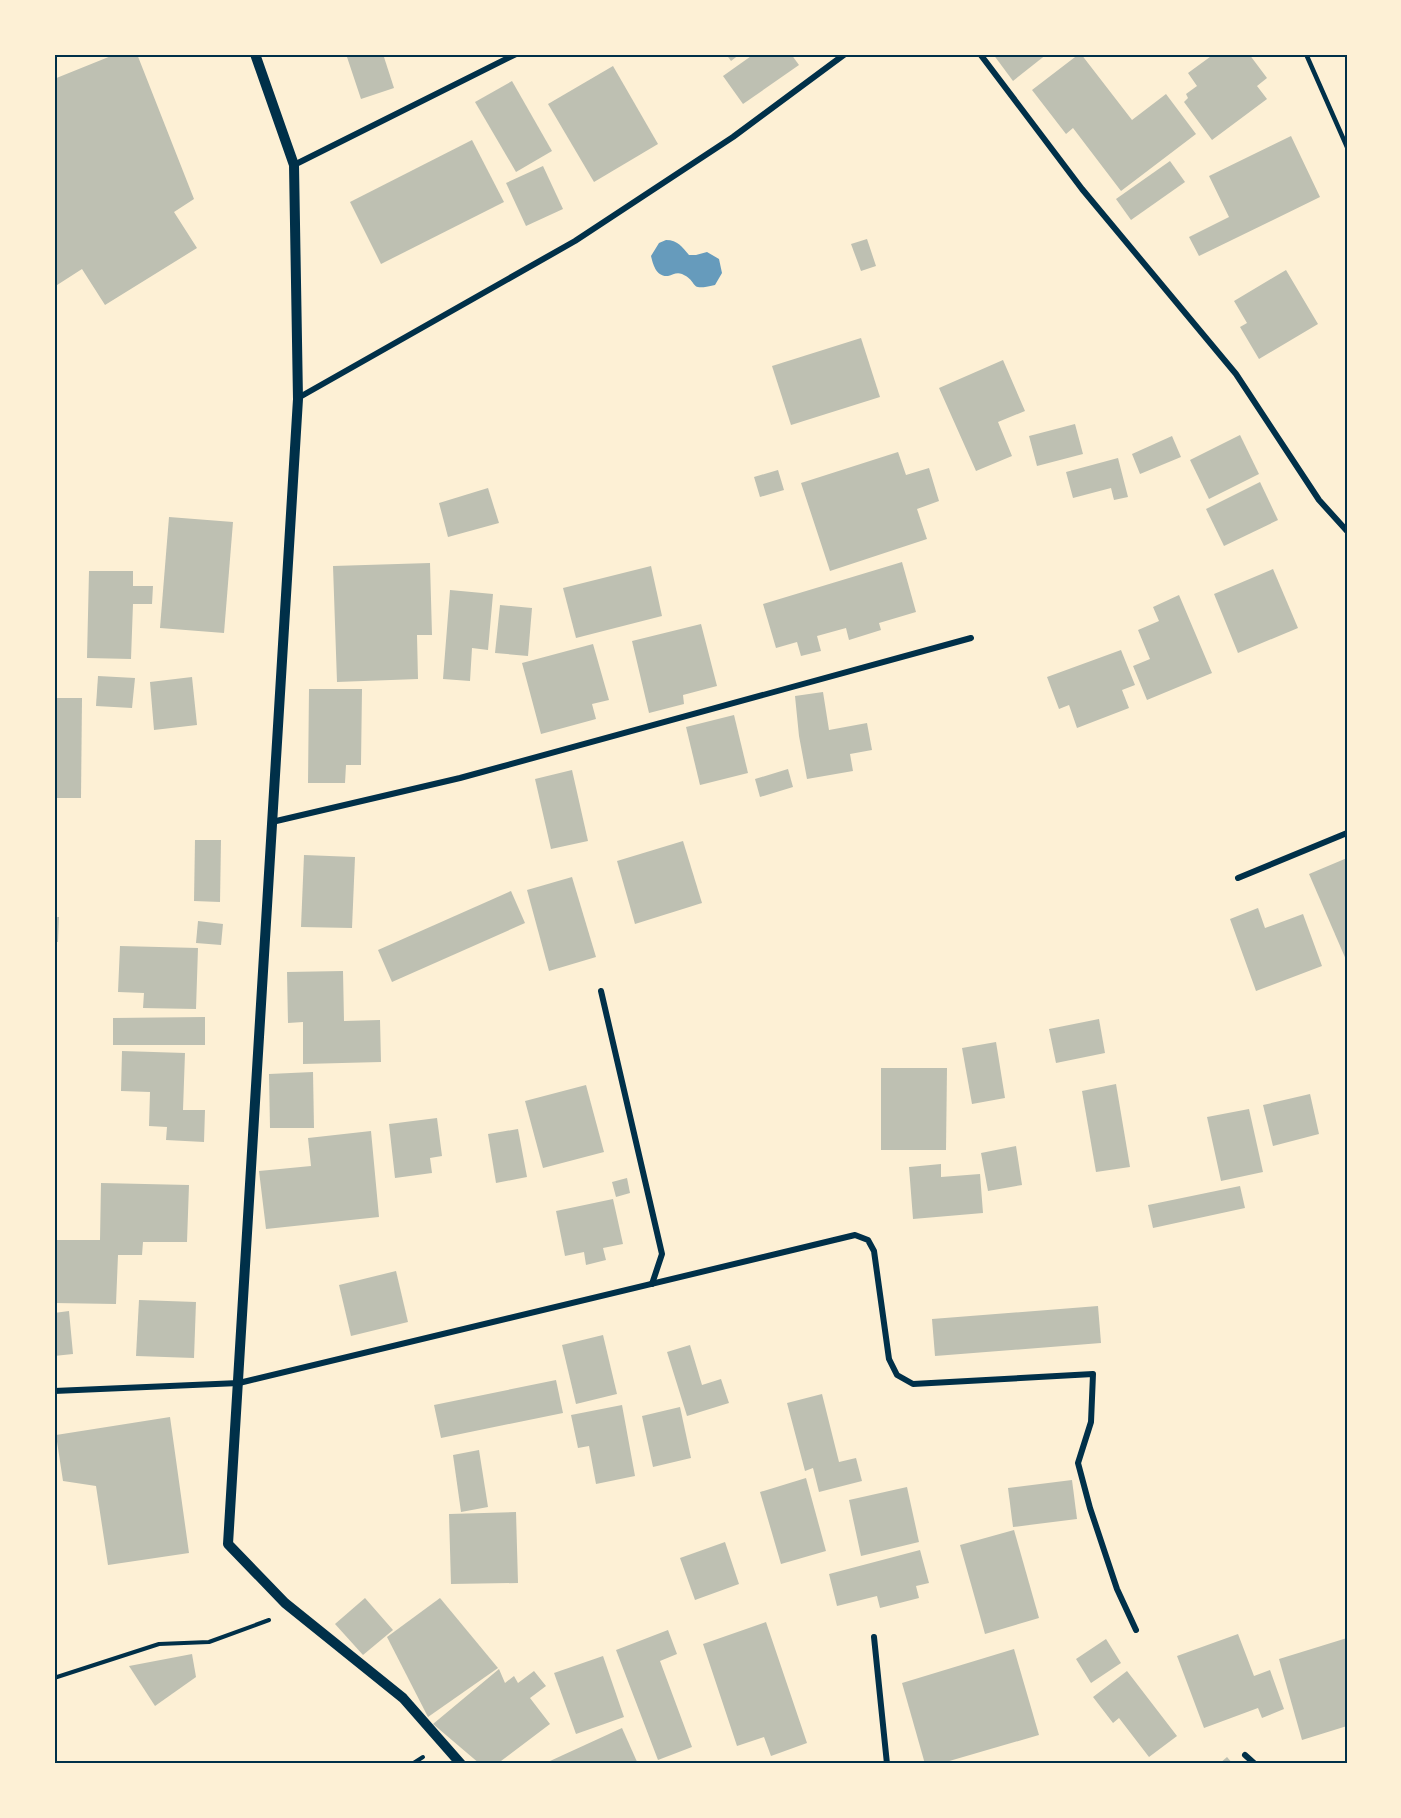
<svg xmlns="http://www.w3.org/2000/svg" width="1401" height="1818" font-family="'Source Sans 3',sans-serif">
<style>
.water{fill:#669bbc}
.building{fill:#bec0b2}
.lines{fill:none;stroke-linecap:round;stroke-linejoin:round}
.path{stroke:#003049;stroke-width:4}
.service{stroke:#003049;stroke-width:4.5}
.minor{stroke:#003049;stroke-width:6}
.tertiary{stroke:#003049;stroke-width:10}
.neatline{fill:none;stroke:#003049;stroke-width:2}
</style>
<rect width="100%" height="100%" fill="#fdf0d5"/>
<path class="water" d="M666 240C678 240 682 247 689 255H696L707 252 719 259 722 273 715 285C687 292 700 282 682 274 676 272 673 275 668 276 656 277 653 264 651 256L659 243Z"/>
<g class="building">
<polygon points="116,54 137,54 194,199 174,212 197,248 105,305 82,269 54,287 54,79"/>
<polygon points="346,54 383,54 394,88 361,99"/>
<polygon points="726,54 740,54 731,61"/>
<polygon points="754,54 791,54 799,65 743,104 723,76"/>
<polygon points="993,54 1047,54 1013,81"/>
<polygon points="1079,54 1081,54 1132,120 1166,94 1196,134 1121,191 1073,128 1066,134 1032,90"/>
<polygon points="1214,54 1249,54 1267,78 1257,86 1267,99 1212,140 1184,102 1188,98 1186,94 1197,86 1188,73"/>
<polygon points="613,66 658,144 594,182 548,104"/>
<polygon points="512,81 552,151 516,172 475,102"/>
<polygon points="1291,136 1320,197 1199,256 1189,237 1229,217 1209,176"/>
<polygon points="472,140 504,202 381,264 350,202"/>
<polygon points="1170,161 1185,182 1131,220 1116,199"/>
<polygon points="543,166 563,209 526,226 506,183"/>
<polygon points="867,239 876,266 861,271 851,244"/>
<polygon points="1286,270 1318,324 1259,359 1240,327 1247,323 1234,301"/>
<polygon points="861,338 880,397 791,425 772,366"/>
<polygon points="1003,360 1025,411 998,422 1012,456 976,471 939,388"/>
<polygon points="1075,424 1083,454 1037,466 1029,436"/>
<polygon points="1240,435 1259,474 1209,499 1190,460"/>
<polygon points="1172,436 1181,457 1140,474 1132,454"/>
<polygon points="898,452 906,475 929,468 939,501 917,509 927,539 830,571 801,483"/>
<polygon points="1118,458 1128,497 1114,500 1111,488 1073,498 1066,472"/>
<polygon points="778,470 784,490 760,497 754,477"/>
<polygon points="1260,482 1278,520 1224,546 1206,509"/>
<polygon points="488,488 499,523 448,537 439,503"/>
<polygon points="169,517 233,522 224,633 160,628"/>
<polygon points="902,562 916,612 879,623 881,630 849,640 846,628 817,636 821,651 801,656 797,642 776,648 763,604"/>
<polygon points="430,563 432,635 417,635 418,679 337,682 333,566"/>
<polygon points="651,566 662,616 576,638 563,588"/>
<polygon points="1273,569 1298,628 1238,653 1214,594"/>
<polygon points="89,571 133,571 133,586 153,586 152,604 133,604 131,659 87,658"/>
<polygon points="450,590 493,594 488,650 472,648 470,681 443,679"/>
<polygon points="1179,595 1212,673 1147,700 1133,666 1150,659 1138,630 1159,621 1153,607"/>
<polygon points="500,605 532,608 528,656 495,653"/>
<polygon points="701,624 717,686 683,695 684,704 649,713 632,641"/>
<polygon points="593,644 609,700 592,704 596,719 541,734 522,663"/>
<polygon points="1121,650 1135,685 1122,690 1129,708 1077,728 1069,705 1059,709 1047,677"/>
<polygon points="98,676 135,678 132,708 96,706"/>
<polygon points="192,677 197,725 154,730 150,682"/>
<polygon points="309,689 362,689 361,765 346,765 345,783 308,783"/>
<polygon points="823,692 829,730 867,723 872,750 850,754 853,771 807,779 799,736 795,696"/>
<polygon points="54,698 82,698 81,798 54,798"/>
<polygon points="734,715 748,773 700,785 686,727"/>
<polygon points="788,769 793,787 760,797 755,779"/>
<polygon points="572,770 588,841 551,849 535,779"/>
<polygon points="195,840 221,840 220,902 194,901"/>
<polygon points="683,841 702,903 635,924 617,861"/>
<polygon points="304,855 355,857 352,928 301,927"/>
<polygon points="1347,858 1347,962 1309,874"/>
<polygon points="572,877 596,957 549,971 527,890"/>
<polygon points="511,891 525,923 392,982 378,950"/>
<polygon points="1258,908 1265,928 1303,914 1322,966 1256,991 1230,919"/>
<polygon points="54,917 59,917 58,942 54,942"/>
<polygon points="198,921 223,924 221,945 196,943"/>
<polygon points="120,946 198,948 196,1009 143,1008 144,993 118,992"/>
<polygon points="343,971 344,1021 380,1020 381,1062 303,1064 303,1022 288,1023 287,972"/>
<polygon points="205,1017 205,1045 113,1045 113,1018"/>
<polygon points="1099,1019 1105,1053 1056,1063 1049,1029"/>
<polygon points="996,1042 1005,1098 972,1104 962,1048"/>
<polygon points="122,1051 185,1053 183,1110 205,1110 204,1142 166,1140 167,1127 149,1126 150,1092 121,1091"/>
<polygon points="881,1068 947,1068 946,1150 881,1150"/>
<polygon points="313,1072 314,1128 270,1128 269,1074"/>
<polygon points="1116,1084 1130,1167 1096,1172 1082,1091"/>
<polygon points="586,1085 604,1152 543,1168 525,1101"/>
<polygon points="1310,1094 1319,1134 1273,1146 1263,1105"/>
<polygon points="1249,1109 1263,1172 1221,1181 1207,1117"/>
<polygon points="437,1118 442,1156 430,1158 432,1173 395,1178 389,1124"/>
<polygon points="518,1129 527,1177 496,1183 488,1134"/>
<polygon points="371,1131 379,1217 266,1229 259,1171 311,1166 308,1138"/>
<polygon points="1016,1146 1022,1185 988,1191 981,1153"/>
<polygon points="941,1164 941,1177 980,1174 983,1213 913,1219 909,1167"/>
<polygon points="627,1178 630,1193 616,1197 612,1182"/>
<polygon points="101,1183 189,1185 187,1242 143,1242 142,1255 118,1255 116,1304 54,1303 54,1240 100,1240"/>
<polygon points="1240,1186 1245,1208 1153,1228 1148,1205"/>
<polygon points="613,1199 623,1244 603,1248 606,1260 586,1265 584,1252 565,1256 556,1211"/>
<polygon points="396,1271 408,1322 351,1336 339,1285"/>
<polygon points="139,1300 196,1302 194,1358 136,1356"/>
<polygon points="1098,1306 1101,1343 935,1356 932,1319"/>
<polygon points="69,1311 73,1354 54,1356 54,1313"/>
<polygon points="603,1335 617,1394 576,1404 562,1345"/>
<polygon points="690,1345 702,1385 721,1379 729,1403 687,1416 667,1352"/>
<polygon points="556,1380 563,1413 441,1438 434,1405"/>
<polygon points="822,1394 839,1462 856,1458 862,1481 819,1492 813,1468 805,1471 787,1403"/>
<polygon points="622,1405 635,1476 596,1484 589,1446 578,1448 571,1415"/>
<polygon points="680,1407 691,1458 653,1467 642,1416"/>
<polygon points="170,1417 189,1553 108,1565 96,1486 63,1481 56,1435"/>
<polygon points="479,1450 488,1507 461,1512 453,1455"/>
<polygon points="806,1478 826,1551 781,1564 760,1492"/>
<polygon points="1072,1480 1077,1519 1013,1527 1008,1488"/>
<polygon points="907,1487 919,1542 861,1556 849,1500"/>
<polygon points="516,1512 518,1583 451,1584 449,1514"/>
<polygon points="1014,1530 1039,1618 985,1634 960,1545"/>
<polygon points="725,1542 739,1584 695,1600 680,1558"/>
<polygon points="920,1550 929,1583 916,1586 919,1598 880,1608 877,1596 837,1606 829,1574"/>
<polygon points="365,1598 393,1630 363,1655 335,1624"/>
<polygon points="440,1598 498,1668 428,1717 387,1637"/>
<polygon points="766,1622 807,1743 771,1756 764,1737 737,1746 703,1644"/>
<polygon points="668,1630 677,1654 660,1661 692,1747 658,1760 616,1650"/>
<polygon points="1238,1634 1254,1676 1270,1670 1284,1709 1262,1718 1258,1708 1204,1728 1177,1656"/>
<polygon points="1347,1638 1347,1726 1302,1740 1279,1659"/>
<polygon points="1106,1639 1121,1663 1091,1683 1076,1659"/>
<polygon points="1014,1649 1039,1735 939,1764 925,1764 902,1683"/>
<polygon points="192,1654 196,1677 155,1706 129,1666"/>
<polygon points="603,1656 624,1717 576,1734 554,1673"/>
<polygon points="499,1669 505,1683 514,1676 518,1683 534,1671 546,1686 530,1698 550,1724 497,1764 480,1764 433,1724"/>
<polygon points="1127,1671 1177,1736 1149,1757 1119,1718 1113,1723 1093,1697"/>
<polygon points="622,1728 638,1764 544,1764 550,1761"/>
<polygon points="1227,1757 1233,1764 1219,1764"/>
</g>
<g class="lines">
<g class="path">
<polyline points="54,1678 159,1644 209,1642 269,1620"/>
<polyline points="412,1764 423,1757"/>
</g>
<polyline class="service" points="1306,54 1347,147"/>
<g class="minor">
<polyline points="980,54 1082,189 1236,374 1319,500 1347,531"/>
<polyline points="294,165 516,54"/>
<polyline points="298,398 575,241 733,137 845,54"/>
<polyline points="272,822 460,778 971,638"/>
<polyline points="1238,878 1347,833"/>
<polyline points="601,991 662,1254 652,1284"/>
<polyline points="54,1391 239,1383 855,1235 868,1240 874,1251 889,1359 897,1375 913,1384 1093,1374 1091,1422 1078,1463 1090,1508 1117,1589 1136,1630"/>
<polyline points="874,1637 887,1764"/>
<polyline points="1245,1755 1255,1764"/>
</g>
<polyline class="tertiary" points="255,54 294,165 298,399 228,1544 285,1603 403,1698 461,1764"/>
</g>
<rect width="1401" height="1818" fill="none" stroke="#fdf0d5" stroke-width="111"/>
<rect x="56" y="56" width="1290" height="1706" class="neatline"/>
</svg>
